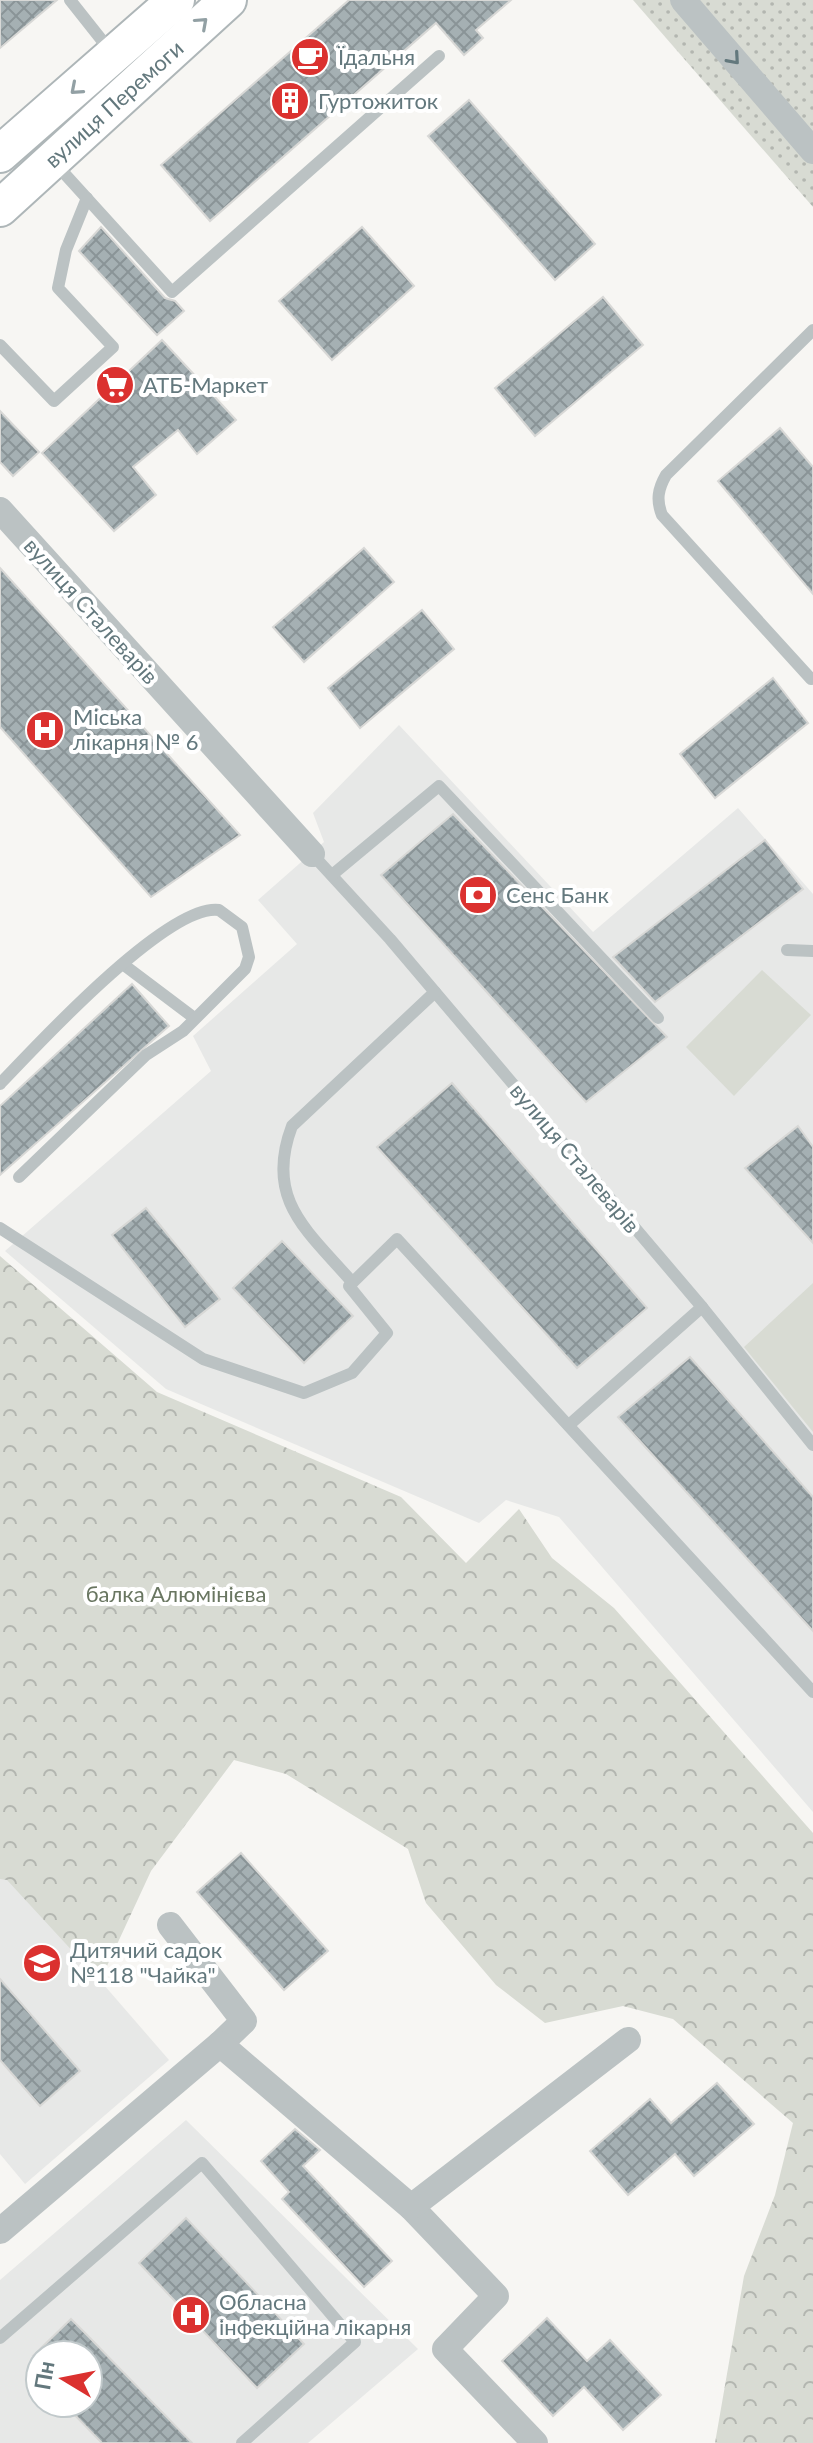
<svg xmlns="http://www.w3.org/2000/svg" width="813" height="2443" font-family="Lato,sans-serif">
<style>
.built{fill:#e7e8e7;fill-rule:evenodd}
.grass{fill:#d8dbd3}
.forest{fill:url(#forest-crowns)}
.park{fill:url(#park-dots)}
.building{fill:url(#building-cross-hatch);stroke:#d8d8d6;stroke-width:2}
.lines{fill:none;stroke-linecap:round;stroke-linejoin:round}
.secondary-casing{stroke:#aeb6b8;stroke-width:40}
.service{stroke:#bbc2c3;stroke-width:12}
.minor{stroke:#bbc2c3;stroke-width:26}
.secondary{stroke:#fff;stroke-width:36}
.oneway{stroke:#92a0a4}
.oneway2{stroke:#63787d}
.labels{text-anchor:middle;stroke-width:8;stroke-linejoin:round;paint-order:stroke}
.poi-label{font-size:22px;fill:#63787d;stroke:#fff;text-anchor:start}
.street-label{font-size:22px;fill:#63787d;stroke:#fff}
.park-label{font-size:22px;fill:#697661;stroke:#fff}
</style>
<defs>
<pattern id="forest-crowns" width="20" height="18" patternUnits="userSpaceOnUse" patternTransform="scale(2)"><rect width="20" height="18" fill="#d8dbd3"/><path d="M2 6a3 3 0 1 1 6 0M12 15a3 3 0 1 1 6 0" fill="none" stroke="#b3b6b0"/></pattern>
<pattern id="park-dots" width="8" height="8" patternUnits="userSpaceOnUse" patternTransform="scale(2)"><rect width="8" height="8" fill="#d8dbd3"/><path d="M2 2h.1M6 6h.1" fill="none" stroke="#b3b6b0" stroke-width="1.8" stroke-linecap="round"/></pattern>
<pattern id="building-cross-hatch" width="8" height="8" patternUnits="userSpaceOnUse" patternTransform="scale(2)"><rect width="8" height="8" fill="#a5b0b3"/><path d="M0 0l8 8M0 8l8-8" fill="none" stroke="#8a9497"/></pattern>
</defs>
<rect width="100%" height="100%" fill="#f7f6f3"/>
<g class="built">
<polygon points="399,725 593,932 738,808 813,894 813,1812 559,1517 506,1500 479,1523 166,1389 5,1251 211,1071 193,1036 297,944 258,900 324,842 313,813"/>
<polygon points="0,1865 169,2060 25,2184 0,2154"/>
<path d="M186 2120 418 2349 308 2443H0V2280ZM40 2355H88V2403H40Z"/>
</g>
<g class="grass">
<polygon points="762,970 811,1015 734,1096 686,1047"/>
<polygon points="813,1283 813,1432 744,1347"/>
</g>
<polygon class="forest" points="0,1256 157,1392 401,1497 466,1563 519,1509 552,1558 614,1608 813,1833 813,2443 715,2443 744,2276 775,2195 793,2123 673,2019 623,2006 545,2023 496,1985 426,1903 408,1849 286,1774 234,1760 151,1871 100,1981 7,1880 0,1879"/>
<polygon class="park" points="633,0 813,0 813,207"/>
<g class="building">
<polygon points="0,0 57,0 0,48"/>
<polygon points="349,0 511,0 476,30 483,38 464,55 436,23 210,221 161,165"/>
<polygon points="469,100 595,244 555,280 428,136"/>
<polygon points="101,227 165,298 175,301 184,311 157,335 79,251"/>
<polygon points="362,227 414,286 332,360 279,301"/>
<polygon points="603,297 643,345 535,436 495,388"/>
<polygon points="162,340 236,420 197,454 178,430 133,467 156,495 114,531 42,453"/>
<polygon points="0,411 39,452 13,476 0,462"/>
<polygon points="780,428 813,467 813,594 718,481"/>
<polygon points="364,548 394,582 304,662 273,627"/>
<polygon points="0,568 240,835 151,897 0,727"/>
<polygon points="422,610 454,649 360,728 328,688"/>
<polygon points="773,678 808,723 715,798 680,754"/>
<polygon points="453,814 667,1037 586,1102 381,875"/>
<polygon points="765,840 803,889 655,1002 613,957"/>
<polygon points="132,984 169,1026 0,1175 0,1106"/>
<polygon points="452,1083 647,1308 577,1368 377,1147"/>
<polygon points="798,1126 813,1147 813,1243 745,1168"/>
<polygon points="146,1208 220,1299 185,1327 112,1235"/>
<polygon points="282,1241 353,1316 304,1363 233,1288"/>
<polygon points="690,1357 813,1497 813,1631 618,1417"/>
<polygon points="241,1853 328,1951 284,1990 197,1892"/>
<polygon points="0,1979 80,2071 40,2106 0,2060"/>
<polygon points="717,2083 754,2124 694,2176 675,2154 628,2195 590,2151 650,2099 671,2123"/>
<polygon points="295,2129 320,2150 303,2166 392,2261 364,2287 282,2199 289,2192 261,2161"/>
<polygon points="186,2218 304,2344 257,2388 139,2263"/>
<polygon points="547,2318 587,2361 610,2340 661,2395 623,2430 584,2387 553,2416 502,2361"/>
<polygon points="71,2319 88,2336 192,2443 102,2443 63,2403 88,2403 88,2355 34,2355"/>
</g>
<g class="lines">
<g class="secondary-casing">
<g id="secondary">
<polyline points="0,154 176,0"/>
<polyline points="0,208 228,0"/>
</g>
</g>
<g class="service">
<polyline points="70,0 112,53"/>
<polyline points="53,161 172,292 439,56"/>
<polyline points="0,345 54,401 113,347 58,288 66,250 87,198"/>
<path d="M811 679 662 515C656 500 658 489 666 475L813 330"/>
<polyline points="312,854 390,939 702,1307 813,1445"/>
<polyline points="332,875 439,786 658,1018"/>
<polyline points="787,950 813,951"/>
<polyline points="124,965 193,1017"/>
<path d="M0 1084C37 1045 168 903 219 910L242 927 249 957 245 969 183 1031 146 1055 19 1177"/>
<polyline points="0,1228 203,1359 304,1393 352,1373 387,1333 349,1286 397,1239 813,1692"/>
<path d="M352 1282C308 1231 264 1200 292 1126L435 992"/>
<polyline points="569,1425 702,1307"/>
<polyline points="0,2338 202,2163 355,2342 242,2443"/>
</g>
<g class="minor">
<polyline points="683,0 813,151"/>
<polyline points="0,510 312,854"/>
<polyline points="170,1925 244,2021 220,2044"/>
<polyline points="411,2207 496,2296 445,2349 535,2443"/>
<polyline points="0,2231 220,2044 411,2207 628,2040"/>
</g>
<use href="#secondary" class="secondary"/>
</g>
<defs><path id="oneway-chevron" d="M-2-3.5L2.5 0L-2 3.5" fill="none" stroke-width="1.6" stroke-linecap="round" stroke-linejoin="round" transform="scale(2)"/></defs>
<g class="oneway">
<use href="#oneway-chevron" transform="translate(202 23) rotate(-42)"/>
<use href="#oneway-chevron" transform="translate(76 89) rotate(139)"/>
</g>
<use class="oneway2" href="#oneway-chevron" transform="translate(734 59) rotate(49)"/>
<defs>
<g id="cafe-disc" transform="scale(2)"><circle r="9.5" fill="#db312f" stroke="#fff"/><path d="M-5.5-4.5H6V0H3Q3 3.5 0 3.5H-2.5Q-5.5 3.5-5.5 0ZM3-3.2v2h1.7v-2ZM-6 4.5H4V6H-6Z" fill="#fff"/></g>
<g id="building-disc" transform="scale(2)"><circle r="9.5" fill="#db312f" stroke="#fff"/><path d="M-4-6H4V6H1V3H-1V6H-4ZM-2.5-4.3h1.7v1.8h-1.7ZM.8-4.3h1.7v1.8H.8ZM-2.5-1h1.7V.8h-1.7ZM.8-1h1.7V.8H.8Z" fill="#fff"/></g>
<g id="supermarket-disc" transform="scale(2)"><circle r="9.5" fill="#db312f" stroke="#fff"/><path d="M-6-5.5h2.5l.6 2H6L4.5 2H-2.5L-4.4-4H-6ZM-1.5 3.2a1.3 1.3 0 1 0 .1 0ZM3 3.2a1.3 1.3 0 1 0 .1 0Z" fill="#fff"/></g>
<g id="hospital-disc" transform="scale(2)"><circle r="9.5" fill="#db312f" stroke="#fff"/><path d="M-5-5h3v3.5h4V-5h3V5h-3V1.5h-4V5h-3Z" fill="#fff"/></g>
<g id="bank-disc" transform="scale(2)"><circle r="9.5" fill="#db312f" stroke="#fff"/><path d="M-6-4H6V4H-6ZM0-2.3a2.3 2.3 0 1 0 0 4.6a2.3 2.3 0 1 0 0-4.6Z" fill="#fff"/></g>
<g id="school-disc" transform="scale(2)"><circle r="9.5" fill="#db312f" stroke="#fff"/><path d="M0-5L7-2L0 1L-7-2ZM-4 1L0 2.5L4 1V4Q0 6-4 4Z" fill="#fff"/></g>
</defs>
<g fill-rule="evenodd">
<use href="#cafe-disc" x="310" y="57"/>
<use href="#building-disc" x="290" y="101"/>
<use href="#supermarket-disc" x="115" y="385"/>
<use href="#hospital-disc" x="45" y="730"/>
<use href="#bank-disc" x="478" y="895"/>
<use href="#school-disc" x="42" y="1963"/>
<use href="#hospital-disc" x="191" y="2315"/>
</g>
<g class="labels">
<g class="poi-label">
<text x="338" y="65">Їдальня</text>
<text x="318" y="109">Гуртожиток</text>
<text x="143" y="393">АТБ-Маркет</text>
<text x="73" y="725">Мiська<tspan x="73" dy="25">лiкарня № 6</tspan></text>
<text x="506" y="903">Сенс Банк</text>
<text x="70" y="1958">Дитячий садок<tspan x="70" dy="25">№118 "Чайка"</tspan></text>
<text x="219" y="2310">Обласна<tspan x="219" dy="25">інфекційна лікарня</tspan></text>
</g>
<g class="street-label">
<text transform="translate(114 104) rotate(-42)" y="8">вулиця Перемоги</text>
<text transform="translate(91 611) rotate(48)" y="8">вулиця Сталеварів</text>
<text transform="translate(575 1158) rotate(50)" y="8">вулиця Сталеварів</text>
</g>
<g class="park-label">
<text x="176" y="1602">балка Алюмінієва</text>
</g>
</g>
<g transform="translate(64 2379) rotate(280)"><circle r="38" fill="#ffffff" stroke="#c1c9cb" stroke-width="2"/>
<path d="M0-6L14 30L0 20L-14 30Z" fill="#db312f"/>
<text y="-12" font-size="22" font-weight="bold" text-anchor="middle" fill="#63787d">Пн</text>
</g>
</svg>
